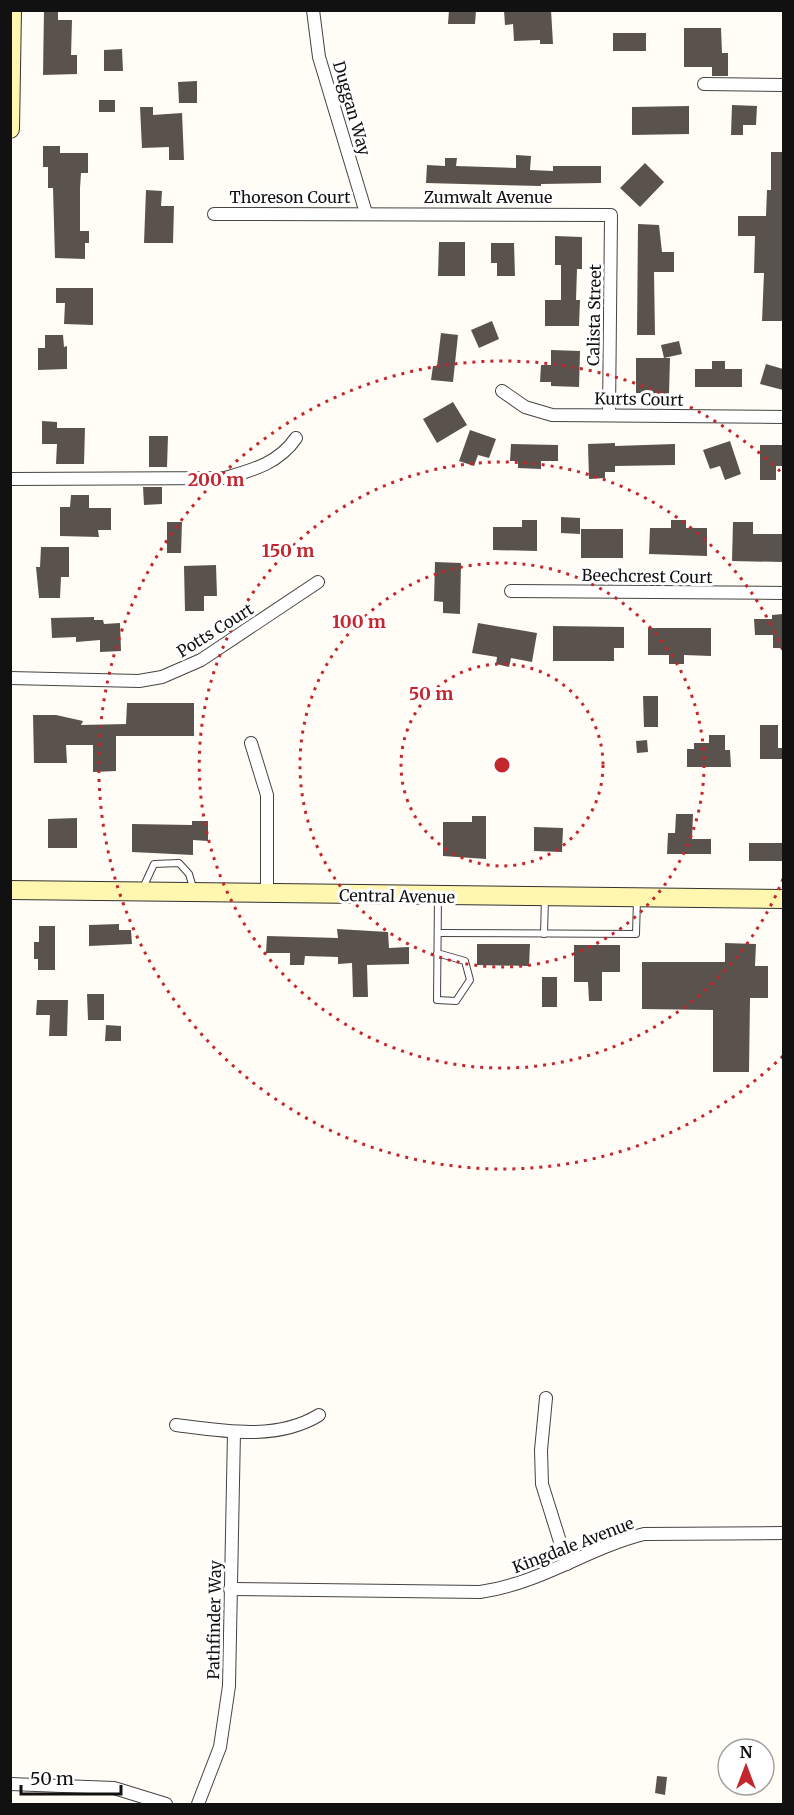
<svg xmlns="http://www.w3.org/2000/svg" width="794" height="1815" font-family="Merriweather,serif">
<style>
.building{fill:#5a524d}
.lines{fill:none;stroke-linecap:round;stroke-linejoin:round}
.lane-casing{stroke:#444;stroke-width:8}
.street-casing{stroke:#444;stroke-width:14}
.secondary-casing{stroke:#333;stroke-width:20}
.lane{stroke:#fff;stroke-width:6}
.street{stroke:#fff;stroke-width:12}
.secondary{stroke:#fff6b0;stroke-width:18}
.ring{fill:none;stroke:#c4262e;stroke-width:3;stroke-dasharray:3 6}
.labels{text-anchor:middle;stroke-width:6;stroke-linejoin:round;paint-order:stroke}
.street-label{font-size:16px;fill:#111;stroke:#fff}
.centre{fill:#c4262e;stroke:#fff;stroke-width:3}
.ring-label{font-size:18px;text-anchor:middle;font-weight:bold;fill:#c4262e;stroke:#fff;stroke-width:6;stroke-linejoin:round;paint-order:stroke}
</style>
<rect width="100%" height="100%" fill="#fffdf5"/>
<g class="building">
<polygon points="44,10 58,11 58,20 72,20 71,55 77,55 77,74 43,75"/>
<polygon points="449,10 476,10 475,24 448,24"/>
<polygon points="504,10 551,10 553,44 540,44 540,40 514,41 513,24 505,25"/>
<polygon points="684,28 721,28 722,53 728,53 728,76 712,76 712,67 684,67"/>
<rect x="613" y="33" width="33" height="18"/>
<polygon points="122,49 123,71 104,71 104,50"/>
<polygon points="197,81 197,103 179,103 178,82"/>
<rect x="99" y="100" width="16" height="12"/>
<polygon points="732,105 757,106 756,125 743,125 743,135 731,135"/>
<polygon points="689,106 689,134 632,135 632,107"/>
<polygon points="140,107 153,107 153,115 182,113 184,160 169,160 169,147 142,148"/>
<polygon points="43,146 60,146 60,153 88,153 88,173 81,173 80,188 80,231 89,231 89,243 85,243 85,259 55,258 53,188 48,188 48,167 43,167"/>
<polygon points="771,152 783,152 783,321 762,321 764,273 754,273 755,236 738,236 738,216 766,216 767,190 771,190"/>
<polygon points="516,155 531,156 530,170 553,171 553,166 601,166 601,183 541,184 541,186 426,183 427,165 445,166 445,158 457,158 456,166 516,168"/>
<polygon points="645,163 664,182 640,207 620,188"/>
<polygon points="146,190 162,191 161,206 174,206 173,243 144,243"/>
<polygon points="638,224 659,225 662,252 674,252 674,272 654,272 655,335 637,335"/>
<polygon points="555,236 582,237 582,269 577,269 576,300 580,300 579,326 545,326 545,300 561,300 561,265 555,265"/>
<polygon points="439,242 465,242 465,276 438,276"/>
<polygon points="491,243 514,243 515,276 497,276 497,263 491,263"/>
<polygon points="56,288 93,288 93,325 64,324 65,303 56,303"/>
<polygon points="492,321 499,339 479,348 471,330"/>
<polygon points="441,333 458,335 453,382 431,380 433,366 437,366"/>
<polygon points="45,335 63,335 64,347 67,346 67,369 38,370 38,348 45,348"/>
<polygon points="679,341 682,354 664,358 661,345"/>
<polygon points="551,350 580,351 579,387 551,386 551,382 540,382 541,365 551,365"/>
<polygon points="636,358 670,358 669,394 636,393"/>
<polygon points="712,361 725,361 725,369 742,369 742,387 695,387 695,369 712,369"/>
<polygon points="766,364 783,369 783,390 760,384"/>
<polygon points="453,402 467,425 437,443 423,419"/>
<polygon points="42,421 57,422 57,428 85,428 84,464 56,464 57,444 42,444"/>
<polygon points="470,430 496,439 489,458 478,455 474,466 459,461"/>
<polygon points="149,436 168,436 167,467 149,467"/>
<polygon points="730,441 741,474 725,480 720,466 710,469 703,450"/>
<polygon points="615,443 615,446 675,444 675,465 615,466 615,472 605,472 605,478 589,479 588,444"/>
<polygon points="511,444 558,445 558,461 541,461 541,469 518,468 518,461 510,461"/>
<polygon points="760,445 783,445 783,466 776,466 776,480 760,480"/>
<polygon points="143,487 162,487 162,504 144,505"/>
<polygon points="71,495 89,495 89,508 111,508 111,530 98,530 99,537 60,536 60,507 70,507"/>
<polygon points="561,517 580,518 580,534 561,533"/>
<polygon points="522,520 537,520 537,551 493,550 493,527 522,527"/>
<polygon points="671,520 686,520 686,528 707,528 707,556 649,554 650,528 671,528"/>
<polygon points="167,522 182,522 181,553 167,553"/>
<polygon points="733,522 753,522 753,534 783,534 783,562 732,561"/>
<rect x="581" y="529" width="42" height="29"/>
<polygon points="41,547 69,547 69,577 61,577 60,598 39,598 36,567 40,567"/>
<polygon points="435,562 461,563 460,614 443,613 443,602 434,601"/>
<polygon points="216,565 217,596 204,596 204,611 185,611 184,566"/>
<polygon points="783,614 783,648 773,648 773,635 755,635 754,619 772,619 772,615"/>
<polygon points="94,617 94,620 103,620 104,624 120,623 121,651 100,652 100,640 76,642 76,637 52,638 51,618"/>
<polygon points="478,623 537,633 532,662 511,658 509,667 496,664 497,657 472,653"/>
<polygon points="553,626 624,627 624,648 614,648 614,661 553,661"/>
<polygon points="648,628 711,628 711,656 684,655 684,664 669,664 669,655 648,655"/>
<polygon points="643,696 658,696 658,727 644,727"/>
<polygon points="127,703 194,703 194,736 116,736 116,771 93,772 93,745 66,745 67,763 34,763 33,715 56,715 83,721 81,725 126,724"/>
<polygon points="760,725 778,725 778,748 783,748 783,759 760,759"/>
<polygon points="709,735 725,735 725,750 730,750 731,767 687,767 687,749 694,749 694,743 709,743"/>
<polygon points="647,740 648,752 637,753 636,741"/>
<polygon points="676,814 693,814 692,839 711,839 711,854 667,854 668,833 675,833"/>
<polygon points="472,816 486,816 486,859 443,856 443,822 472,822"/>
<polygon points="77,818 77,848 48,848 48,819"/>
<polygon points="192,821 208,821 208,841 193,840 193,855 132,852 132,824 192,825"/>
<polygon points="534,827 563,828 562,852 534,851"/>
<rect x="749" y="843" width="34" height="18"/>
<polygon points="119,924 119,930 131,930 132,944 89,946 89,925"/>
<polygon points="39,926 55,926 55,970 38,970 38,959 34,959 34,942 39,942"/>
<polygon points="337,929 388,932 389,948 409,947 409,964 367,965 368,997 353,997 352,963 338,964 338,957 305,956 304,965 290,965 290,953 266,953 267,936 338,938"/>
<polygon points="725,943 756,944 755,966 768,966 768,998 750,998 749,1072 713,1072 713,1010 642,1009 642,962 725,962"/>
<polygon points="477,944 530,944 529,966 477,965"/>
<polygon points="574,945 620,945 620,972 602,972 602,1001 589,1001 588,982 574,982"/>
<rect x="542" y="977" width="15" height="30"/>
<polygon points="87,994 104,994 104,1020 88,1020"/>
<polygon points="37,1000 68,1000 67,1036 49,1036 50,1015 36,1015"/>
<polygon points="106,1025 121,1026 121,1041 105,1041"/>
<polygon points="657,1776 667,1777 665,1795 655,1793"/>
</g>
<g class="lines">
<g class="lane-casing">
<g id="lane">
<polyline points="142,890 154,864 179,863 189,874 194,891"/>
<polyline points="438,933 636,934 637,899"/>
<polyline points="544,934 545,897"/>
<polyline points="437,953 465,961 470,980 456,1001 437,1000 438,897"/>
</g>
</g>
<g class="street-casing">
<g id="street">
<polyline points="313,10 319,57 366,213"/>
<polyline points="704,84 784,85"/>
<polyline points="214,214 611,215 609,415"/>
<polyline points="502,391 525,407 552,415 784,417"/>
<path d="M10 479 225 478C253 470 279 463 296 438"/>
<polyline points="511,591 784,593"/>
<polyline points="10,678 139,681 162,677 201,660 318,582"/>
<polyline points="251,743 267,795 267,894"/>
<polyline points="546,1398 541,1450 542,1484 567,1564"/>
<path d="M176 1425C223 1431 277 1441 319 1415"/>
<path d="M230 1589 480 1592C539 1584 588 1548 644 1534L784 1533"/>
<polyline points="10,1784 114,1788 166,1804"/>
<polyline points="198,1804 220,1747 229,1686 234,1432"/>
</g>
</g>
<g class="secondary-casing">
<g id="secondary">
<polyline points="10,129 12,10"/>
<polyline points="10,890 784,899"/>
</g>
</g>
<use href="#lane" class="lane"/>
<use href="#street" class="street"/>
<use href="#secondary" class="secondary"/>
</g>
<g class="ring">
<circle cx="502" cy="765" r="101"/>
<circle cx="502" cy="765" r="202"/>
<path d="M783 879A303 303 0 1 1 783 651"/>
<path d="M783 1056A404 404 0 1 1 783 474"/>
</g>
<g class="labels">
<g class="street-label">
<text transform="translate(352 108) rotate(74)" y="6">Duggan Way</text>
<text x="290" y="203">Thoreson Court</text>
<text x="488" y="203">Zumwalt Avenue</text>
<text transform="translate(594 315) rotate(-89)" y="6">Calista Street</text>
<text transform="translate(639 399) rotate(1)" y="6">Kurts Court</text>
<text transform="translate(647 576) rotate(1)" y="6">Beechcrest Court</text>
<text transform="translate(215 630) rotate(-32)" y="6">Potts Court</text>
<text transform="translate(397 896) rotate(1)" y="6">Central Avenue</text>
<text transform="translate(573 1545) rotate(-21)" y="6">Kingdale Avenue</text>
<text transform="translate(214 1620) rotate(-89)" y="6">Pathfinder Way</text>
</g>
</g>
<circle cx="502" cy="765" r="9" class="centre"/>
<g class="ring-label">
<text x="216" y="486">200 m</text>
<text x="288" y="557">150 m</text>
<text x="359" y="628">100 m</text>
<text x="431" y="700">50 m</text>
</g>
<rect width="794" height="1815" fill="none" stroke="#111111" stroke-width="24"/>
<g transform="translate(746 1767)"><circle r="28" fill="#ffffff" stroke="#a0a0a0" stroke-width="1.5"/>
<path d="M0-4.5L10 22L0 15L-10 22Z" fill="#c4262e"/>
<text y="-9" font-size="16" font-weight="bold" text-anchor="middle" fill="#111111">N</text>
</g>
<path d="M21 1785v9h100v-9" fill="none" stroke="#111111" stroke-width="3"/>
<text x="30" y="1785" font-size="18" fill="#111111" stroke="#ffffff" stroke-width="4.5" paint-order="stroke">50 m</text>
</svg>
